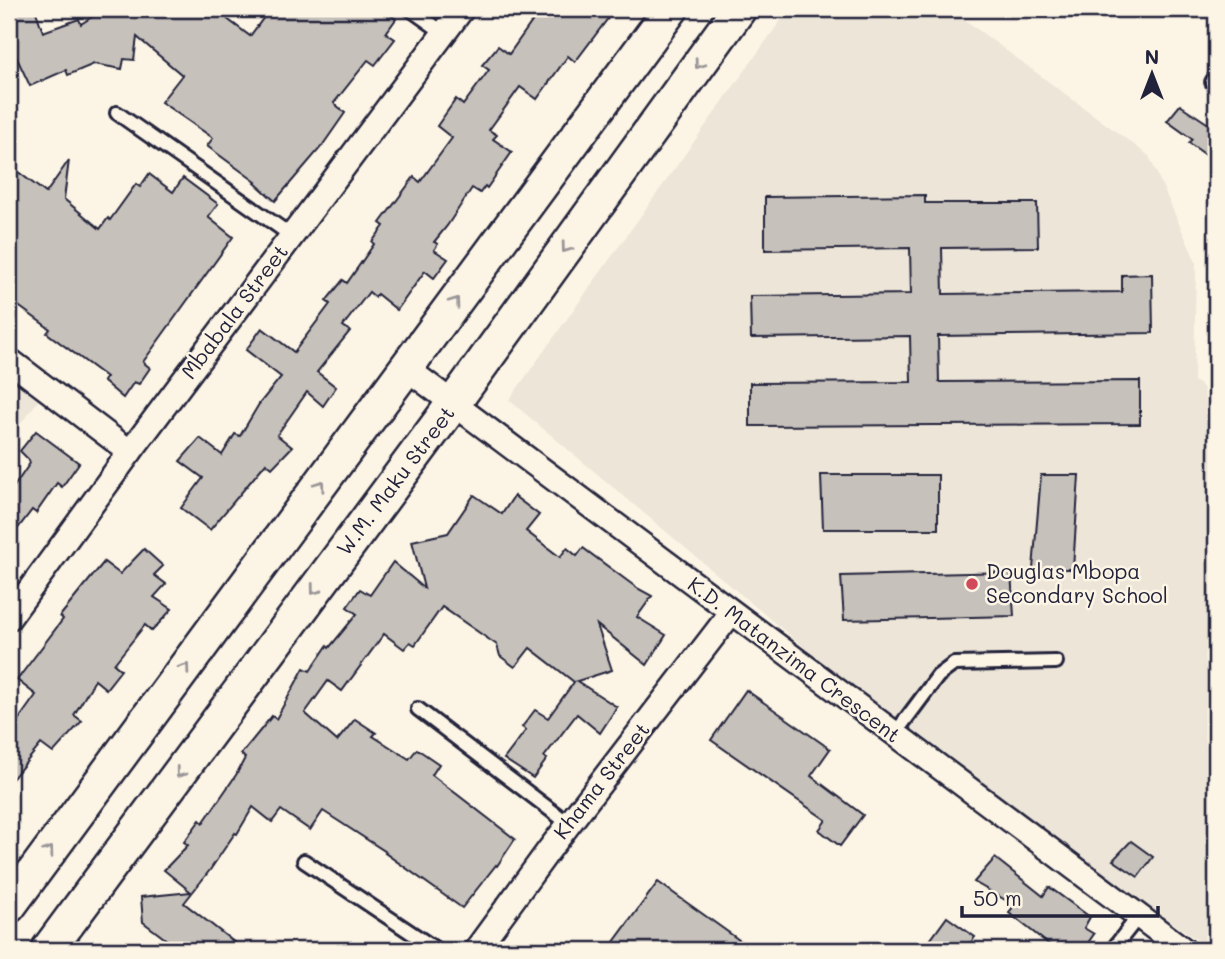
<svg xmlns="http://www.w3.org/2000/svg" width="1225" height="959" font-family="Mali,sans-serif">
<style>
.built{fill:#ece5d8}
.building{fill:#c6c1bb;stroke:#22223b;stroke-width:2}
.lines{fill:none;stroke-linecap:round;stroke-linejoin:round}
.lane-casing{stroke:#22223b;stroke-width:18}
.street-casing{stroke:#22223b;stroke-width:28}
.secondary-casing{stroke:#22223b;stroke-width:38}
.lane{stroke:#fcf5e5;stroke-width:12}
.street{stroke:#fcf5e5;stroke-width:23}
.secondary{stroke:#fcf5e5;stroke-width:33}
.oneway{stroke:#9a9698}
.poi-dot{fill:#d1495b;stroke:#fcf5e5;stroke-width:2.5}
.labels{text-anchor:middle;stroke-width:5;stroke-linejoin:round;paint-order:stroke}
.street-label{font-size:21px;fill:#22223b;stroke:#fcf5e5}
.poi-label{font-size:21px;fill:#22223b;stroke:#fcf5e5;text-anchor:start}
</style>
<rect width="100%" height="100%" fill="#fcf5e5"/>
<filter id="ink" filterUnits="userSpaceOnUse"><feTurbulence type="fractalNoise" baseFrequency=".0143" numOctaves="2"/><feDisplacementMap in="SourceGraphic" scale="14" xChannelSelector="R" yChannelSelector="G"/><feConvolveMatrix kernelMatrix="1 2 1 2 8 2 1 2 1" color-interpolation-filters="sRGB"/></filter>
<g filter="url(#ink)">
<g class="built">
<polygon points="789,9 950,9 1149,156 1196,262 1194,381 1216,396 1216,950 1212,950 948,768 509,400"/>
<polygon points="9,360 47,389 9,439"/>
</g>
<g class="building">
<polygon points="28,9 35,9 43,32 79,19 81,24 104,9 214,9 250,36 270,9 382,9 396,19 386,33 395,39 375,65 368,60 334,103 345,113 322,146 275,201 255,183 256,182 207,146 213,138 161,102 182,75 137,37 134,60 124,59 122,69 94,64 68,75 66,70 30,86 15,54 9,57 9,16"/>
<polygon points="541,9 615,9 575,62 568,56 537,99 520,87 489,130 497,135 493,139 512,152 487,188 485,186 480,193 472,188 447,226 434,242 438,244 434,250 448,259 434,278 425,271 397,310 377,294 375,297 369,292 343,326 350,331 317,372 336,387 323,406 307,392 277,435 292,447 272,468 266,463 210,530 181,508 203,478 180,461 200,438 222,455 235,434 240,436 259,404 281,377 246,350 262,328 294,352 330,304 326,301 343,280 347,283 374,244 372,242 384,226 380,223 414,177 420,182 452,138 437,126 456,99 463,105 489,70 482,65 498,46 509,54"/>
<polygon points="1180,105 1216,129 1216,162 1189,143 1192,139 1167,121"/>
<polygon points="69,160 64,199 100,229 108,218 110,220 136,184 140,187 149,174 173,192 183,178 218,204 208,217 233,237 143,362 150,368 139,384 134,382 123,398 103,381 106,377 47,333 50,329 9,299 9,165 46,193"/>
<polygon points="925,195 925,203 1037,203 1038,247 942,248 943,294 1122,292 1122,275 1152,274 1153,333 938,336 939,382 1140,381 1140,424 750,426 750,383 911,382 910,336 751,338 750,296 911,294 910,248 765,250 765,197"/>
<polygon points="36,431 79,463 62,487 57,483 36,513 32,510 9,540 9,494 30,463 29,460 20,451"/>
<polygon points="821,475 938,475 938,529 823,529"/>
<polygon points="1041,475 1079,475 1073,569 1033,569"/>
<polygon points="474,495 502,514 514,496 539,515 526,531 560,557 567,548 577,556 583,548 637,588 652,596 637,617 666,635 647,665 597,625 612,670 577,681 617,707 600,733 577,714 544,757 547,759 533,778 504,759 526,730 522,727 535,710 548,718 574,682 530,648 515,667 500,656 497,645 442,607 415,645 410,642 404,649 384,634 342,691 328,681 305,713 337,741 355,719 376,733 373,736 409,759 417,749 439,764 432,775 515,839 497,866 496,865 462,908 385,853 386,852 323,811 310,830 281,810 272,822 253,807 237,834 235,833 210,870 184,903 244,950 180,950 143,922 141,897 191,892 164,870 188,845 184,842 200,820 203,823 236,775 245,758 241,754 272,716 276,719 304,668 310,671 327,646 329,648 357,614 347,607 360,589 370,595 393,562 424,588 412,541 448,533"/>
<polygon points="144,549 163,566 154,575 166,584 154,597 172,609 152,631 145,625 114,664 121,670 106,689 95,680 74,715 82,721 53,753 41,744 9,783 9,733 36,695 17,680 63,619 60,616 104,562 120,574"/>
<polygon points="1011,572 1014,616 844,620 841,576"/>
<polygon points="746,690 830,749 811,776 863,815 840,846 819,830 826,820 711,740"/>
<polygon points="1131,841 1153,857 1138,877 1113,860"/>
<polygon points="995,858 1043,896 1049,887 1090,917 1084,928 1094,934 1083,950 1056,950 1009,913 1014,905 974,882"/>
<polygon points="658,882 753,950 608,950"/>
<polygon points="947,917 975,937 965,950 923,950"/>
</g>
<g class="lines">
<g class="lane-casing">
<g id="lane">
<polyline points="410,9 444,33"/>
<polyline points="1212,82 1216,76"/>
<polyline points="117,113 292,236"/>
<polyline points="418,709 569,824"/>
<polyline points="894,735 938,676 954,664 1056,662"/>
<polyline points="304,861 437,950"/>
<polyline points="1112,950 1138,917"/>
</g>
</g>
<g class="street-casing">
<g id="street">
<polyline points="9,360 130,452"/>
<polyline points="406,368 1184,950"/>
<polyline points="9,618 130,452 462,9"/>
<polyline points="476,950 549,850 731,613"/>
</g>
</g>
<g class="secondary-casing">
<g id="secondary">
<polyline points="9,906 671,9"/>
<polyline points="48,950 453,404 739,9"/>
</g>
</g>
<use href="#lane" class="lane"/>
<use href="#street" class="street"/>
<use href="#secondary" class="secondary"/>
</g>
<defs><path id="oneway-chevron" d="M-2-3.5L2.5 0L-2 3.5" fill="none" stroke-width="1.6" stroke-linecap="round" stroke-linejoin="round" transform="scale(1.75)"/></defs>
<g class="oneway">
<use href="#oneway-chevron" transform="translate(699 64) rotate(126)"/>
<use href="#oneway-chevron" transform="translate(566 248) rotate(126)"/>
<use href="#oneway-chevron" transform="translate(455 302) rotate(-54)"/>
<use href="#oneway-chevron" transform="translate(320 485) rotate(-54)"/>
<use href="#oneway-chevron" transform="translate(315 590) rotate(127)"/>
<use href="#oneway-chevron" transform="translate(185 668) rotate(-54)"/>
<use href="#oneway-chevron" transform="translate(180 773) rotate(127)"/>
<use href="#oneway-chevron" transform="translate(49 851) rotate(-54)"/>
</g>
</g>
<circle class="poi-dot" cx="972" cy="584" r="7"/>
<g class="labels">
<g class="street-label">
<text transform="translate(235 312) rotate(-53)" y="7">Mbabala Street</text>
<text transform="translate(396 481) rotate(-53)" y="7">W.M. Maku Street</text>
<text transform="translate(794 660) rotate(37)" y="7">K.D. Matanzima Crescent</text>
<text transform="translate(602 781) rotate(-52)" y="7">Khama Street</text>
</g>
<g class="poi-label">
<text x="986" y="579">Douglas Mbopa<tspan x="986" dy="24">Secondary School</tspan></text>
</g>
</g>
<rect width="1225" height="959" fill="none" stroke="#fcf5e5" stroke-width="35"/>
<rect x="18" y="18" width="1190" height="924" fill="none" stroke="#22223b" stroke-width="2.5" filter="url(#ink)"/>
<g transform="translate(1152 74)" stroke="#fcf5e5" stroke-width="5" paint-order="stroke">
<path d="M0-5L12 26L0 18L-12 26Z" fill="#22223b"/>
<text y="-10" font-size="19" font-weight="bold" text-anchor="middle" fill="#22223b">N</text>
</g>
<path d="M962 906v10h196v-10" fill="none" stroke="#22223b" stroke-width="3.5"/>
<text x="973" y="906" font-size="21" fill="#22223b" stroke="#fcf5e5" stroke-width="5" paint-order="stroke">50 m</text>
</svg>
